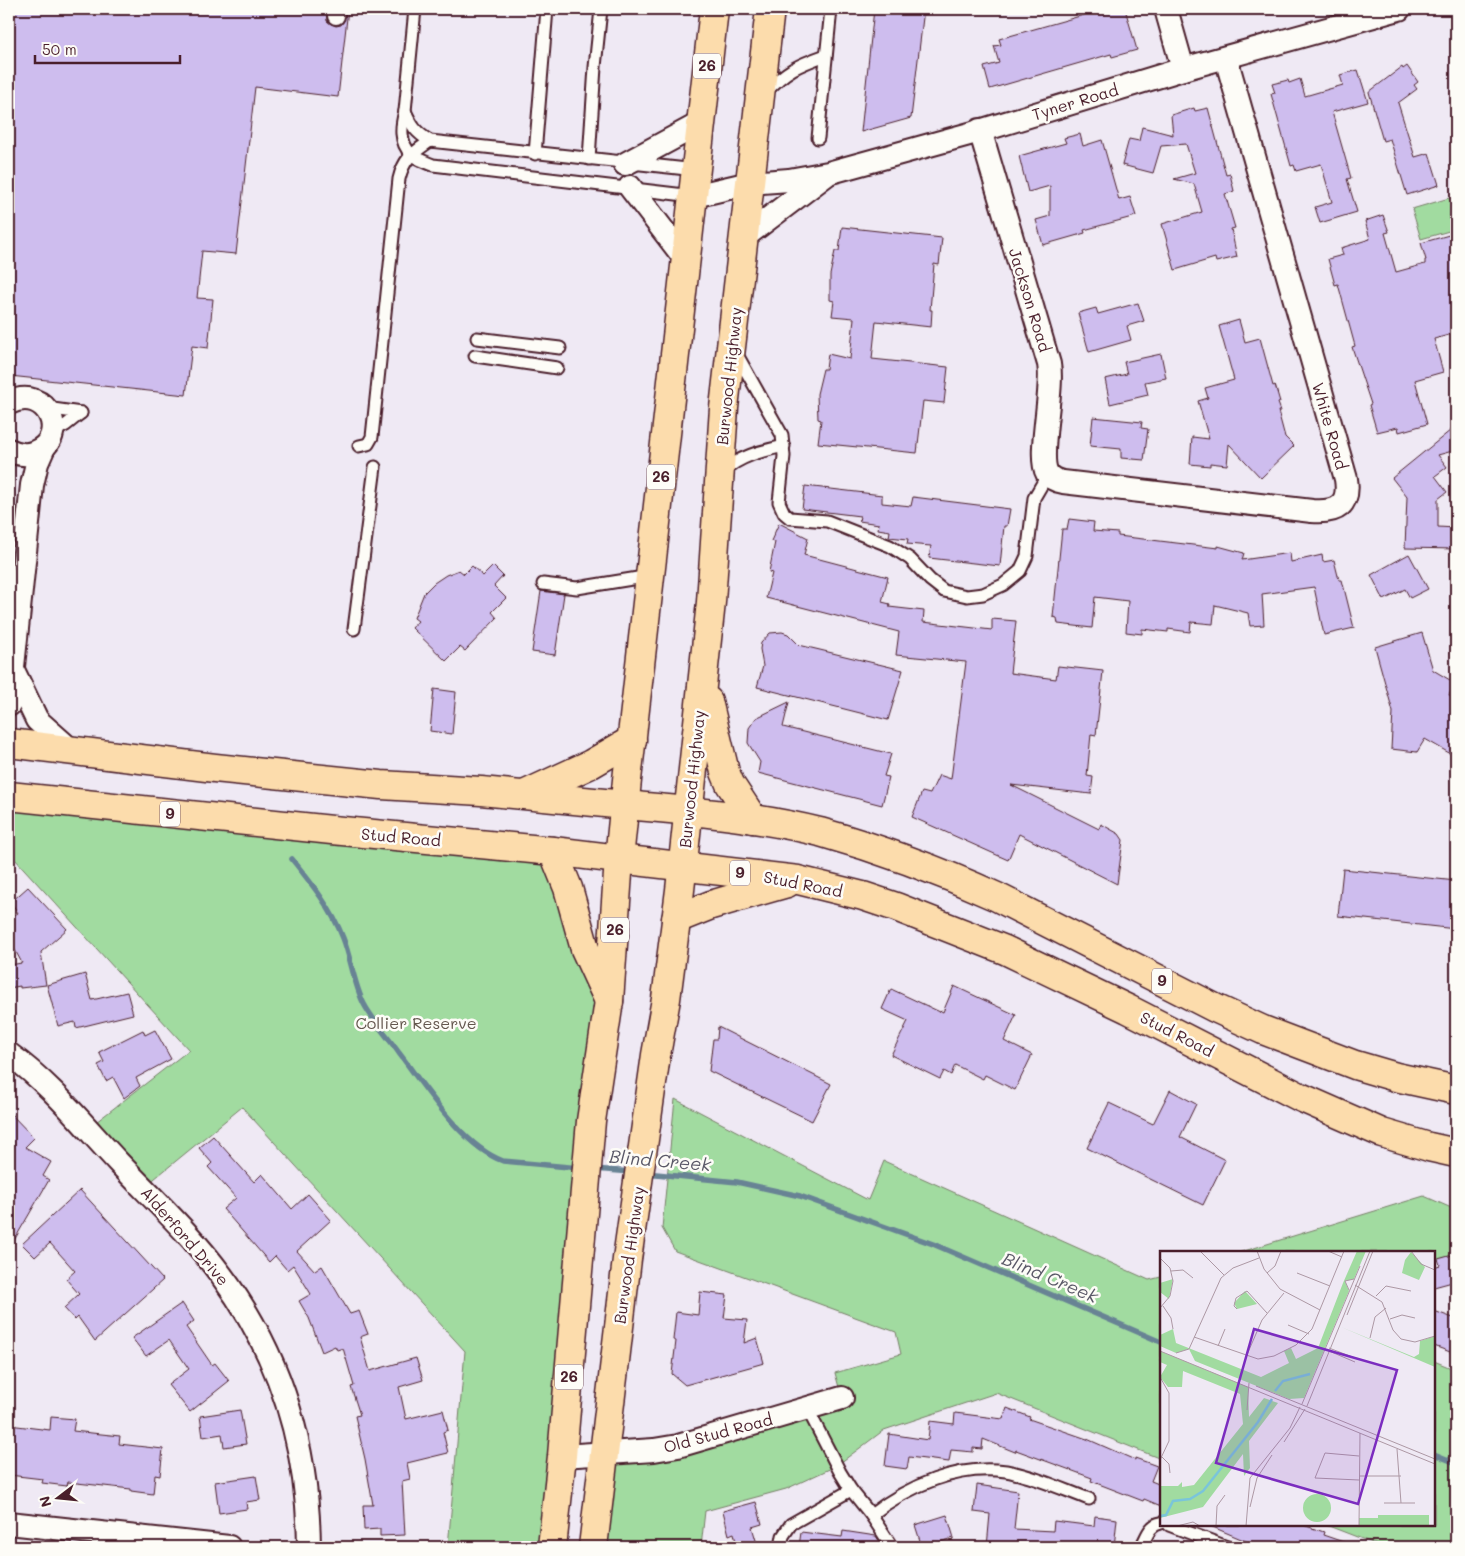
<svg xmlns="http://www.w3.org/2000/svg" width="1465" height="1556" font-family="Mali,sans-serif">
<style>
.green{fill:#a1dba0;stroke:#767d66}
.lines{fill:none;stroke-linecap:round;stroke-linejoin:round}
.stream{stroke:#678394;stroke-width:5.5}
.building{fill:#cebdee;stroke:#4a1f2b}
.service-casing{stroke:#4a1f2b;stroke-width:15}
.pedestrian-casing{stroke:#4a1f2b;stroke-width:20}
.minor-casing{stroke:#4a1f2b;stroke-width:26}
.primary-casing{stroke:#4a1f2b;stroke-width:31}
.trunk-casing{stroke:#4a1f2b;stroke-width:31}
.service{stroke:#fdfcf7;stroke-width:11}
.pedestrian{stroke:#fdfcf7;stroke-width:16}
.minor{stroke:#fdfcf7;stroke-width:22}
.primary{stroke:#fcdcac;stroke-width:28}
.trunk{stroke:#fcdcac;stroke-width:28}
.labels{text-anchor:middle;stroke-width:5;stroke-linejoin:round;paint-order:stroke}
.shield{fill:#fdfcf7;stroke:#806168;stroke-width:1}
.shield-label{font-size:15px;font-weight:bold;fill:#4a1f2b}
.street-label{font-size:16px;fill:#4a1f2b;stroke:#fdfcf7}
.park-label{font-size:16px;fill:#64574e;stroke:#fdfcf7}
.water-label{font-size:18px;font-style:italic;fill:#5b5968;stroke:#fdfcf7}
.inset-river{fill:none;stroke:#7ac5da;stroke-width:2.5}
.inset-road{fill:none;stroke:#ad98a4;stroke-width:1}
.view{fill:#7b2cbf;fill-opacity:0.15;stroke:#7b2cbf;stroke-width:2.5}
.inset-edge{fill:none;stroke:#4a1f2b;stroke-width:2.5}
</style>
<rect width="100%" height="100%" fill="#efe9f4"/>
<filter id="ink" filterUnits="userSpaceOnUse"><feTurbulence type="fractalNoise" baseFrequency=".02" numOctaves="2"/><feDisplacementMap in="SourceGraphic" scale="10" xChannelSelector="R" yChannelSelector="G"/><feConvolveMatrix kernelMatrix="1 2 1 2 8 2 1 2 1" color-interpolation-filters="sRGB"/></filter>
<g filter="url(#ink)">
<g class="green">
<polygon points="1456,196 1456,229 1421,239 1412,209"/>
<polygon points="9,796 553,851 609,1001 552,1547 448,1547 465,1351 242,1107 143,1188 87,1129 189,1050 14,858 9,857"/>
<polygon points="675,1099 868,1200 884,1161 1149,1280 1161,1277 1161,1459 996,1393 884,1430 836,1466 786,1489 705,1511 701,1547 593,1547 604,1454 842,1398 835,1373 901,1354 896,1332 675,1251 662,1228"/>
<polygon points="1424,1196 1456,1210 1456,1255 1434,1261 1434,1252 1241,1252"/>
<polygon points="1434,1361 1456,1370 1456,1547 1383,1547 1326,1525 1434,1525"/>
</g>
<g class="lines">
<g class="stream">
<path d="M292 859C312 884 332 909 343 938 351 958 354 985 364 1004 373 1021 388 1037 399 1053 425 1087 462 1146 503 1161L580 1168"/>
<polyline points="594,1169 632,1172"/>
<polyline points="646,1173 737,1182 800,1196 933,1244 1161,1342"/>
<polyline points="1434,1454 1456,1463"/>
</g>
</g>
<g class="building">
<polygon points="9,9 326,9 327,21 331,24 336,26 341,25 344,21 346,9 348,9 338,97 255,87 236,254 202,251 197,298 213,299 208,348 192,346 186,395 10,376 12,361 9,361"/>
<polygon points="874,9 924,9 911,118 861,132"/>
<polygon points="1105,9 1125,9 1137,50 1112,57 1111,54 990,89 984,67 999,63 994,46 1001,45 999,39"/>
<polygon points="1407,66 1418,82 1414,85 1417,89 1398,103 1415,157 1429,153 1439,185 1407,195 1390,139 1383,141 1369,92 1402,67 1403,69"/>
<polygon points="1358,70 1368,102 1332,112 1351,178 1347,179 1357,212 1320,223 1315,207 1332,202 1321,164 1296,171 1294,165 1291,166 1271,94 1275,93 1272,84 1288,80 1289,83 1300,79 1305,96 1343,85 1340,75"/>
<polygon points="1194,108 1195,111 1208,108 1226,175 1230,174 1234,191 1225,194 1235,228 1231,229 1237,257 1216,262 1215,258 1175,270 1162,224 1202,212 1194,184 1174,179 1195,173 1186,144 1161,146 1153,173 1122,165 1129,139 1139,141 1142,127 1173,135 1171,115"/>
<polygon points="1080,134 1083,146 1102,140 1119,200 1130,197 1136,216 1084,230 1085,233 1043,245 1036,220 1050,216 1050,186 1028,192 1019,156 1066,143 1064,138"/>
<polygon points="1383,215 1389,232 1385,233 1396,272 1425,264 1425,260 1426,260 1421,243 1456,233 1456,333 1434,339 1443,372 1415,380 1427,424 1399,432 1398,427 1377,432 1369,405 1371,404 1352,347 1355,346 1338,284 1335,285 1328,259 1343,255 1341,248 1370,239 1365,221"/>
<polygon points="842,227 942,238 939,265 934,264 930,310 932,310 931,327 876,321 872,359 948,367 944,403 923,401 917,453 818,443 821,420 818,419 817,394 823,369 826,369 828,354 850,359 854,318 832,316 834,301 830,300 830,275 835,251 839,251"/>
<polygon points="1138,303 1144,321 1127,326 1131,340 1089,352 1078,313 1096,308 1098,314"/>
<polygon points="1239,320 1245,342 1260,338 1273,386 1275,385 1280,402 1278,403 1281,411 1278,411 1285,437 1294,446 1261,478 1229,444 1227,465 1210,463 1210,466 1190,464 1192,437 1209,439 1198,401 1208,398 1205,388 1234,380 1219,326"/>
<polygon points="1161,354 1166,378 1145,382 1148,395 1110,404 1105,379 1127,374 1124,362"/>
<polygon points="1093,417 1142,422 1141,428 1148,429 1144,460 1121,458 1121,449 1090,446"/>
<polygon points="1456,426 1456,450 1438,455 1447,467 1435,476 1447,492 1438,499 1438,527 1456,528 1456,549 1405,548 1407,497 1392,478"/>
<polygon points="805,486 882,495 882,503 911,506 913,497 1010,509 1007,526 1004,526 1000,566 929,558 931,546 907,544 908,539 889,537 890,531 878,529 879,524 859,521 860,516 802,509"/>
<polygon points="1069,519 1094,522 1093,531 1118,533 1118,536 1218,548 1218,546 1244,553 1242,560 1290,553 1291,562 1322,555 1323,562 1334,560 1339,580 1342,580 1354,628 1324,635 1314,587 1262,594 1264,625 1250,626 1248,613 1215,605 1213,624 1191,622 1190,632 1168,629 1168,632 1142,629 1142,634 1126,632 1128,601 1095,597 1092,628 1058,624 1057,618 1053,617 1062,529 1067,529"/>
<polygon points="779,523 808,538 804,555 888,577 882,602 890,604 889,607 924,611 923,622 992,630 992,619 1016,621 1010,673 1056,679 1058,666 1103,671 1096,735 1091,734 1087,776 1093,777 1091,794 1011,785 1099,829 1101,824 1119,834 1123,840 1117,884 1019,834 1008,860 912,817 922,792 930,794 939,775 951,779 966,662 896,655 899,632 766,598 772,573 769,572 775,542 771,541"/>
<polygon points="1409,554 1428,589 1410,598 1405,589 1384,600 1371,575"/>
<polygon points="472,566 483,576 493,566 503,576 494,586 506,598 492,612 497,618 465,651 460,647 446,661 412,628 418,621 414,618 424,593 434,583 446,575 459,570 464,574"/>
<polygon points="541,591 564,594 555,655 532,652"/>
<polygon points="782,632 788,634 799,645 903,670 888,720 757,687 763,666 760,649 761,643 770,633"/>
<polygon points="1422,633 1433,670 1455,683 1449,695 1456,699 1456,757 1425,739 1417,752 1391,749 1393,712 1375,647"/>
<polygon points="434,689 456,692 452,734 430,731"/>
<polygon points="789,702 783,727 891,754 884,776 889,777 882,805 758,773 760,762 748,743 749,728 756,718"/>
<polygon points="1343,869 1456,881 1456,929 1338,916"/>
<polygon points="28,887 67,929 41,952 46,985 20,988 20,986 9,988 9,965 22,963 9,939 9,918 18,913 11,902"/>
<polygon points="85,974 92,1000 127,992 133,1014 76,1028 75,1022 58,1026 47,985"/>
<polygon points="954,986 1016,1015 1004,1041 1032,1055 1015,1090 985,1075 983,1079 955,1065 951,1075 944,1071 940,1079 891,1055 908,1021 882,1009 891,989 940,1012 941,1011 943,1012"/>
<polygon points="718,1027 831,1084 812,1121 709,1071 713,1039 717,1039"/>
<polygon points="143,1030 145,1035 155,1030 171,1059 136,1078 140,1086 124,1098 113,1077 106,1081 98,1065 104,1062 99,1052"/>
<polygon points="1170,1090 1196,1104 1180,1137 1225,1160 1203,1205 1087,1148 1109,1103 1153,1124"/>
<polygon points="9,1112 34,1138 25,1147 51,1162 43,1176 49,1180 9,1249"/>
<polygon points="213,1136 254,1182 262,1174 292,1209 308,1194 331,1220 297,1251 315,1271 322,1266 350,1314 359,1311 368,1334 360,1337 370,1371 416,1358 423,1380 399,1387 406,1419 443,1410 448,1430 443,1432 448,1453 407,1463 410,1479 402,1481 405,1535 380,1536 380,1529 364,1530 363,1505 373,1505 365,1459 355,1416 360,1415 351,1387 354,1386 343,1348 337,1350 335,1346 322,1352 309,1318 299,1301 311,1294 293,1265 287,1270 275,1256 269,1262 223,1209 236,1198 208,1167 212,1163 199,1148"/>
<polygon points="80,1190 163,1280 95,1341 78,1317 75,1320 64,1308 79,1294 66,1279 75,1271 50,1243 35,1257 22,1244"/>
<polygon points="1456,1254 1456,1281 1434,1287 1434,1267 1440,1265 1438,1259"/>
<polygon points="700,1292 727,1295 724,1318 747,1320 744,1343 757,1338 764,1363 685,1385 672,1374 676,1341 673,1340 676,1312 698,1315"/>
<polygon points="182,1303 194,1321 186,1327 212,1365 215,1363 229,1381 190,1412 168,1385 189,1369 169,1340 146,1356 132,1338"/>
<polygon points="1434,1311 1456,1319 1456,1343 1453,1353 1434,1346"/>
<polygon points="1007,1408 1030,1417 1029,1419 1087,1439 1135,1460 1135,1458 1157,1466 1151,1481 1161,1485 1161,1506 1144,1499 1143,1501 1091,1481 1092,1478 1016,1450 1015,1452 983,1439 982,1449 973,1448 973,1452 951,1450 949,1462 909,1457 907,1469 885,1466 889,1434 928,1440 930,1421 954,1424 955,1413 1003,1419"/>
<polygon points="240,1410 246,1444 224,1447 222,1434 203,1437 200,1416"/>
<polygon points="51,1417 75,1419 73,1431 120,1436 119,1444 163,1449 160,1476 155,1475 153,1494 131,1491 131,1489 68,1482 67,1486 42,1483 43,1479 9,1475 9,1425 50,1430"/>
<polygon points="256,1476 260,1500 246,1502 247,1509 219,1513 215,1482"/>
<polygon points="977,1485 1018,1491 1014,1529 1053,1531 1054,1521 1094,1526 1095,1516 1117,1519 1114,1547 1075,1544 1075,1547 987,1547 990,1514 974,1512"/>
<polygon points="756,1502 762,1524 752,1527 758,1547 737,1547 734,1533 729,1535 723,1511"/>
<polygon points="947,1515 954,1538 940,1542 942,1547 922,1547 915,1525"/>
<polygon points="1208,1525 1303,1525 1324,1532 1323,1535 1352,1545 1352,1547 1252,1547 1253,1544"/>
<polygon points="843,1531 876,1536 883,1547 799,1547 801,1532 842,1537"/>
</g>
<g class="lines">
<g class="service-casing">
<g id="service">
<path d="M415 9 405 111C401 126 399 142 411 154 416 159 426 162 433 165L693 196"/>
<path d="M765 93C786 70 798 65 826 55"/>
<path d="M405 111C412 126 415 132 430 141L696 170"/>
<polyline points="818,138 831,9"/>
<polyline points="535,154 547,9"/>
<polyline points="589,159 595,67 601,9"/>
<polyline points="477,338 560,348"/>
<polyline points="736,353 782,435 784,456 779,502 784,513 790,518 827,521 890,546 910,559 930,580 944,591 967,596 983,594 1003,585 1020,571 1027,556 1034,498 1048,474"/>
<polyline points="475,356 557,368"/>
<polyline points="46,408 81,413"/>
<polyline points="52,432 66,425 81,413"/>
<path d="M359 446 368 444 372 437 399 179C404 158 413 153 430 141"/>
<path d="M723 472C739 456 762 451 784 446"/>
<polyline points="543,584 577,588 650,576"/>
<polyline points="354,629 375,467"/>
<polyline points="807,1408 840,1472 851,1490 871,1515 892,1547"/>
<path d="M871 1515C908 1486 958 1464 1006 1471 1034 1476 1062 1489 1089 1499"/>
<polyline points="1169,1525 1227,1547"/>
<polyline points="781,1547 783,1536 791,1524 851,1490"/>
<path d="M1141 1547C1147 1537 1149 1525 1161 1523"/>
</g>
</g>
<g class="pedestrian-casing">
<polyline id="pedestrian" points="336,16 336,9"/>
</g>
<g class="minor-casing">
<g id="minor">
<polyline points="1166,9 1183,69"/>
<path d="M980 130 1049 364C1054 391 1037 455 1047 473 1051 479 1057 481 1063 482L1312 511C1337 513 1350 505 1346 479L1226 58"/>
<polyline points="625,164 701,123"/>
<polyline points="630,187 686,260"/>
<polyline points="694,196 750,183 789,180 828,173 973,133 1183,69 1399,9"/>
<polyline points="743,238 826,175"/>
<path d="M9 403C47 384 71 437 35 452 26 456 17 454 9 450"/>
<polyline points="13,670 37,720 72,751"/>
<polyline points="9,705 32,485 37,463 44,447"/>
<path d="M9 1054C51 1084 84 1126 119 1163 153 1199 191 1234 221 1275 281 1355 308 1448 309 1547"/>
<polyline points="562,1456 654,1450 678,1446 842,1398"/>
<polyline points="9,1523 229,1547"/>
</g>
</g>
<g class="primary-casing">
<g id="primary">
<polyline points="9,743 215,768 381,785 481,791 625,805"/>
<polyline points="526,794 591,764 632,740"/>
<polyline points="9,796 332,830 553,851 619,859"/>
<polyline points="553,851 568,888 585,949 609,1001"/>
</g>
</g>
<g class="trunk-casing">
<g id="trunk">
<polyline points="708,701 725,772 730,784 753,819"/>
<path d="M625 805C690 811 756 816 820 832 881 849 940 871 997 897L1215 1008 1263 1030 1355 1065 1396 1077 1456 1090"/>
<polyline points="619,859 798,880 863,896 896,907 1005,950 1128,1009 1300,1097 1357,1122 1382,1133 1429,1147 1456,1153"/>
<polyline points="676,919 711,905 787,883"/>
<polyline points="552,1547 562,1456 591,1121 609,1001 619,859 627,780 714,9"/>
<polyline points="593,1547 627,1259 656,1055 666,999 680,890 711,602 724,408 770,9"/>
</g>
</g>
<use href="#service" class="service"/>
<use href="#pedestrian" class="pedestrian"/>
<use href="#minor" class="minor"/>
<use href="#primary" class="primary"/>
<use href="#trunk" class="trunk"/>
</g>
</g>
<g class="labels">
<g class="shield">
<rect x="693" y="53.5" width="28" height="25" rx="4"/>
<rect x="647" y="464.5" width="28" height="25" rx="4"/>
<rect x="160" y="801.5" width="20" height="25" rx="4"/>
<rect x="730" y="860.5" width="20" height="25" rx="4"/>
<rect x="601" y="917.5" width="28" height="25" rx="4"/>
<rect x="1152" y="968.5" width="20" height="25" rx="4"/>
<rect x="555" y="1364.5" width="28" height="25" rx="4"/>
</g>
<g class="shield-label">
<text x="707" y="71">26</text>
<text x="661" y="482">26</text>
<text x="170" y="819">9</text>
<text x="740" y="878">9</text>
<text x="615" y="935">26</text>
<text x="1162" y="986">9</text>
<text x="569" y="1382">26</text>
</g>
<g class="street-label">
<text transform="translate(1075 102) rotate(-17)" y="6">Tyner Road</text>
<text transform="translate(1030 300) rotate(73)" y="6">Jackson Road</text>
<text transform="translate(729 376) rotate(-84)" y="6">Burwood Highway</text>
<text transform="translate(1330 426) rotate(74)" y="6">White Road</text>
<text transform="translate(692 779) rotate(-84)" y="6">Burwood Highway</text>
<text transform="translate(401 837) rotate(5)" y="6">Stud Road</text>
<text transform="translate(803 884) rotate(11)" y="6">Stud Road</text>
<text transform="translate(1177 1034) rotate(27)" y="6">Stud Road</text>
<text transform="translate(185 1236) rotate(49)" y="6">Alderford Drive</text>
<text transform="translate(629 1255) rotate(-82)" y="6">Burwood Highway</text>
<text transform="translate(718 1433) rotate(-15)" y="6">Old Stud Road</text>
</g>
<g class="park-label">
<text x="416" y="1029">Collier Reserve</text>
</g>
<g class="water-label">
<text transform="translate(660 1161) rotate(5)" y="6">Blind Creek</text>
<text transform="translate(1050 1278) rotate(23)" y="6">Blind Creek</text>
</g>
</g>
<g transform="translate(1160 1251)">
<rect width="275" height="275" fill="#efe9f4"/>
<path d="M197 0H206L194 28 185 30 189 40 144 147 129 148 35 110 29 98 16 102 0 95V84L13 78 16 92 101 126 129 112 124 100 131 97 136 108 158 97 183 32ZM251 1 265 16 259 29 242 22 245 9ZM13 28 9 48 0 41V32ZM85 40 97 53 77 58 74 52ZM181 76 254 106 259 103 260 90 275 85V116ZM0 100 88 136 89 166 104 147 118 152 89 190 90 217 84 225 83 203 43 256 0 267V235H18L22 231V236L34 234 83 173 80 143 23 120 22 136H8L0 126 7 114 0 111ZM143 257a14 14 0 1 1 28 0a14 14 0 1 1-28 0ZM218 264H269V275H199V267H218Z" fill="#a1dba0"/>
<path class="inset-river" d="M115 140 123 130 150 123M0 265 6 264 13 250 30 248 43 240 98 171 112 148"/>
<path class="inset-road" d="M40 0 64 24M97 0 104 18 120 38 160 59M168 0 182 6M251 0 261 13 275 19M0 7 10 17 13 30 10 45 0 57M11 20 23 19 33 27M107 22 115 15 121 0M137 22 170 35M195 34 222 51 233 79 241 88 255 91 275 85M189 39 185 30 194 28M216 45 226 35 251 40M3 55 11 67 13 78M77 58 74 55 76 47 87 40 107 62M187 64 213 0M230 68 242 64 255 67M128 74 149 83M34 86 98 108 114 105 136 94 152 78 184 0M210 87 215 66 226 57M58 95 65 78M169 97 195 107M0 100 275 213M169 100 195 111M16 102 29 98 61 27 73 17 99 7M86 106 102 69 124 42M0 126 9 142V190L0 209M96 135 275 208M142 153 200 15M147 155 210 0M87 159 89 132M124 191 145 158M237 198 241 252M199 205 165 202 155 227 199 229M2 206 9 213 10 222M199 225H241M224 252H255M90 256 97 227 112 204M17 275 33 271 40 275M56 275 57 255 65 244M86 275 90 227 130 177 140 156M199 275 200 182"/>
<path class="view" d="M94 78 237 119 198 253 56 212Z"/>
<rect width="275" height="275" class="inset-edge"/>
</g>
<rect width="1465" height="1556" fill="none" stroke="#fdfcf7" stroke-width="30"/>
<rect x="15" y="15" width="1435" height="1526" fill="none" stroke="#4a1f2b" stroke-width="2" filter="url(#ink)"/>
<g transform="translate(58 1498) rotate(254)" stroke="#fdfcf7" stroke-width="4" paint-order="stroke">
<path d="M0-4L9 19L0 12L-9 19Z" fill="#4a1f2b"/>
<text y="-8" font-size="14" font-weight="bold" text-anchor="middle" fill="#4a1f2b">N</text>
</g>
<path d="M35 55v8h145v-8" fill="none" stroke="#4a1f2b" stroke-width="2.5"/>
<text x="42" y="55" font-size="15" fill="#4a1f2b" stroke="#fdfcf7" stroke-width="4" paint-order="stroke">50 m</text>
</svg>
